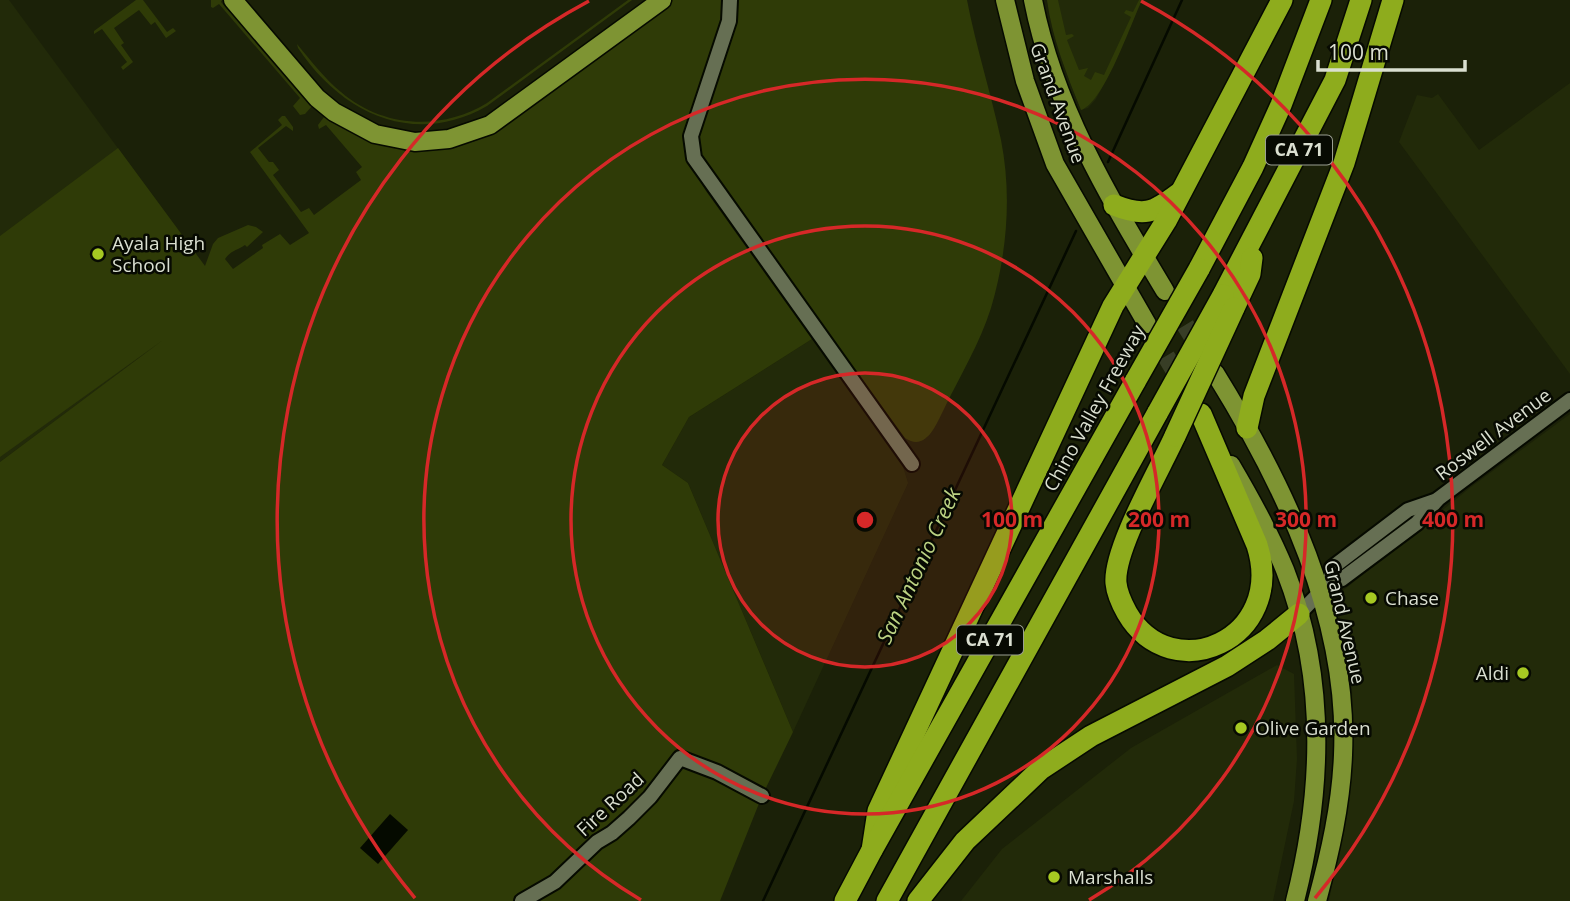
<svg xmlns="http://www.w3.org/2000/svg" width="1570" height="901" font-family="'Open Sans',sans-serif">
<style>
.built{fill:#222a09}
.green{fill:#2f3b07}
.water{fill:#050a00}
.lines{fill:none;stroke-linecap:round;stroke-linejoin:round}
.stream{stroke:#050a00;stroke-width:2.5}
.major-tunnel{stroke:#383e26;stroke-width:18;stroke-dasharray:18 9;stroke-linecap:butt}
.minor-casing{stroke:#060a00;stroke-width:18}
.major-casing{stroke:#060a00;stroke-width:21}
.highway-casing{stroke:#060a00;stroke-width:24}
.minor{stroke:#666f53;stroke-width:14}
.major{stroke:#7e9433;stroke-width:18}
.highway{stroke:#8eac1d;stroke-width:21}
.highway-bridge-casing{stroke:#060a00;stroke-width:24;stroke-linecap:butt}
.highway-bridge{stroke:#8eac1d;stroke-width:21}
.ring{fill:none;stroke:#d62828;stroke-width:3.5}
.poi-dot{fill:#a6c822;stroke:#070a02;stroke-width:2.5}
.labels{text-anchor:middle;stroke-width:5;stroke-linejoin:round;paint-order:stroke}
.shield{fill:#070a02;stroke:#9b9f92;stroke-width:2}
.shield-label{font-size:18px;font-weight:bold;fill:#dadfd0}
.street-label{font-size:19px;fill:#dadfd0;stroke:#070a02}
.poi-label{font-size:19px;fill:#dadfd0;stroke:#070a02;text-anchor:start}
.water-label{font-size:21px;font-style:italic;fill:#bbd282;stroke:#070a02}
.centre{fill:#d62828;stroke:#070a02;stroke-width:3.5}
.ring-label{font-size:21px;text-anchor:middle;font-weight:bold;fill:#d62828;stroke:#070a02;stroke-width:5;stroke-linejoin:round;paint-order:stroke}
</style>
<rect width="100%" height="100%" fill="#1b2108"/>
<g class="built">
<polygon points="0,0 9,0 225,294 0,462"/>
<polygon points="1047,0 1142,0 1114,65 1096,99 1088,108 1081,110 1068,76 1054,34"/>
<polygon points="1570,83 1570,374 1399,142 1417,95 1432,98 1438,94 1479,150"/>
<polygon points="812,339 903,467 908,483 793,732 688,483 662,465 689,417"/>
<polygon points="1570,414 1570,901 1329,901 1348,801 1353,734 1352,690 1338,608 1340,593 1471,487"/>
<polygon points="1277,665 1294,674 1297,759 1294,801 1273,901 961,901 1002,849 1131,748"/>
</g>
<g class="green">
<polygon points="136,0 143,0 167,32 173,28 176,31 166,38 155,22 151,25 139,10 114,28 124,43 121,45 133,62 123,70 121,67 127,62 102,29 94,34 94,31"/>
<polygon points="211,0 222,0 221,2 313,105 305,114 300,115 293,106 300,98 219,4 213,8 211,7"/>
<path d="M628 0H632L487 106C414 148 341 113 298 48L297 44C311 61 325 79 341 92 383 128 441 131 487 103Z"/>
<path d="M672 0H724L723 19 685 133 686 156 706 191 812 339 689 417 662 465 688 483 793 732 762 796 720 901H0V462L163 340 0 457V236L118 148 205 266 213 244 218 238 248 225 256 227 263 232 247 247 245 245C238 250 230 251 225 259L233 269 263 248 262 245 280 234 290 245 309 233 250 152 282 125 278 120 282 116H285L293 127V131L286 126 258 148 269 162H273L279 170 273 175 301 212 309 208 314 215 361 180 356 172 362 167 326 125 319 129 318 125 324 117 440 147 578 70Z"/>
<path d="M736 0H967C976 47 991 93 1001 140 1012 195 1007 254 991 308 980 343 960 376 944 409 936 425 926 452 905 438L701 159 698 138 735 22Z"/>
<path d="M1047 0H1058L1066 35 1072 34 1074 36 1067 40 1079 70 1088 68 1084 76 1091 80 1095 72 1104 75 1131 17 1124 13 1126 10 1133 12 1139 0H1142C1131 23 1104 103 1081 110 1067 75 1052 38 1047 0Z"/>
</g>
<polygon class="water" points="390,814 408,830 378,864 360,848"/>
<g class="lines">
<g class="stream">
<polyline points="1108,162 1182,0"/>
<polyline points="763,901 1076,231"/>
</g>
<g class="major-tunnel">
<polyline points="1171,302 1202,352"/>
<polyline points="1152,333 1197,408"/>
</g>
<g class="minor-casing">
<g id="minor">
<polyline points="730,0 729,21 691,136 694,158 912,464"/>
<polyline points="1329,583 1333,567 1408,510 1437,500"/>
<polyline points="1299,614 1329,583 1342,579 1417,523 1438,499 1570,400"/>
<polyline points="522,901 555,882 597,842 612,833 629,818 650,797 680,758 717,772 762,796"/>
</g>
</g>
<g class="major-casing">
<g id="major">
<polyline points="233,0 317,98 334,112 375,134 415,142 449,139 490,125 662,0"/>
<polyline points="1005,0 1025,81 1055,164 1147,324"/>
<path d="M1033 0C1054 107 1110 199 1165 291"/>
<path d="M1215 373C1285 486 1349 619 1343 755 1341 805 1330 853 1317 901"/>
<path d="M1231 465C1251 499 1270 533 1285 570 1327 677 1323 791 1295 901"/>
</g>
</g>
<g class="highway-casing">
<g id="highway">
<path d="M1114 205C1144 217 1153 213 1178 194"/>
<polyline points="1199,269 1253,167 1281,105 1321,0"/>
<polyline points="1223,295 1335,80 1361,0"/>
<polyline points="1234,308 1250,274 1252,258"/>
<polyline points="1247,428 1254,396 1344,163 1393,0"/>
<path d="M1175 436C1160 469 1113 550 1116 583 1117 594 1122 604 1127 613 1172 690 1287 639 1257 545L1201 414"/>
<polyline points="872,850 878,811 1113,306 1166,221 1282,0"/>
<polyline points="845,901 872,850 1136,380"/>
<polyline points="887,901 1158,412"/>
<polyline points="918,901 965,841 1041,769 1091,736 1227,666 1267,640 1299,614"/>
</g>
</g>
<use href="#minor" class="minor"/>
<use href="#major" class="major"/>
<use href="#highway" class="highway"/>
<g class="highway-bridge-casing">
<g id="highway-bridge">
<polyline points="1136,380 1199,269"/>
<polyline points="1158,412 1223,295"/>
<polyline points="1175,436 1234,308"/>
</g>
</g>
<use href="#highway-bridge" class="highway-bridge"/>
</g>
<circle cx="865" cy="520" r="147" fill="#d62828" fill-opacity=".12"/>
<g class="ring">
<circle cx="865" cy="520" r="147"/>
<circle cx="865" cy="520" r="294"/>
<path d="M641 900A441 441 0 1 1 1089 900"/>
<path d="M415 898A588 588 0 0 1 589 1M1141 1A588 588 0 0 1 1315 898"/>
</g>
<g class="poi-dot">
<circle cx="98" cy="254" r="7"/>
<circle cx="1371" cy="598" r="7"/>
<circle cx="1523" cy="673" r="7"/>
<circle cx="1241" cy="728" r="7"/>
<circle cx="1054" cy="877" r="7"/>
</g>
<g class="labels">
<g class="shield">
<rect x="1266" y="135.5" width="66" height="29" rx="5"/>
<rect x="957" y="625.5" width="66" height="29" rx="5"/>
</g>
<g class="shield-label">
<text x="1299" y="156">CA 71</text>
<text x="990" y="646">CA 71</text>
</g>
<g class="street-label">
<text transform="translate(1058 103) rotate(70)" y="7">Grand Avenue</text>
<text transform="translate(1094 408) rotate(-61)" y="7">Chino Valley Freeway</text>
<text transform="translate(1493 434) rotate(-37)" y="7">Roswell Avenue</text>
<text transform="translate(1345 622) rotate(77)" y="7">Grand Avenue</text>
<text transform="translate(610 804) rotate(-43)" y="7">Fire Road</text>
</g>
<g class="poi-label">
<text x="112" y="250">Ayala High<tspan x="112" dy="22">School</tspan></text>
<text x="1385" y="605">Chase</text>
<text x="1509" y="680" text-anchor="end">Aldi</text>
<text x="1255" y="735">Olive Garden</text>
<text x="1068" y="884">Marshalls</text>
</g>
<g class="water-label">
<text transform="translate(919 566) rotate(-65)" y="7">San Antonio Creek</text>
</g>
</g>
<circle cx="865" cy="520" r="10" class="centre"/>
<g class="ring-label">
<text x="1012" y="527">100 m</text>
<text x="1159" y="527">200 m</text>
<text x="1306" y="527">300 m</text>
<text x="1453" y="527">400 m</text>
</g>
<path d="M1318 60v10h147v-10" fill="none" stroke="#dadfd0" stroke-width="3.5"/>
<text x="1328" y="60" font-size="21" fill="#dadfd0" stroke="#070a02" stroke-width="5" paint-order="stroke">100 m</text>
</svg>
